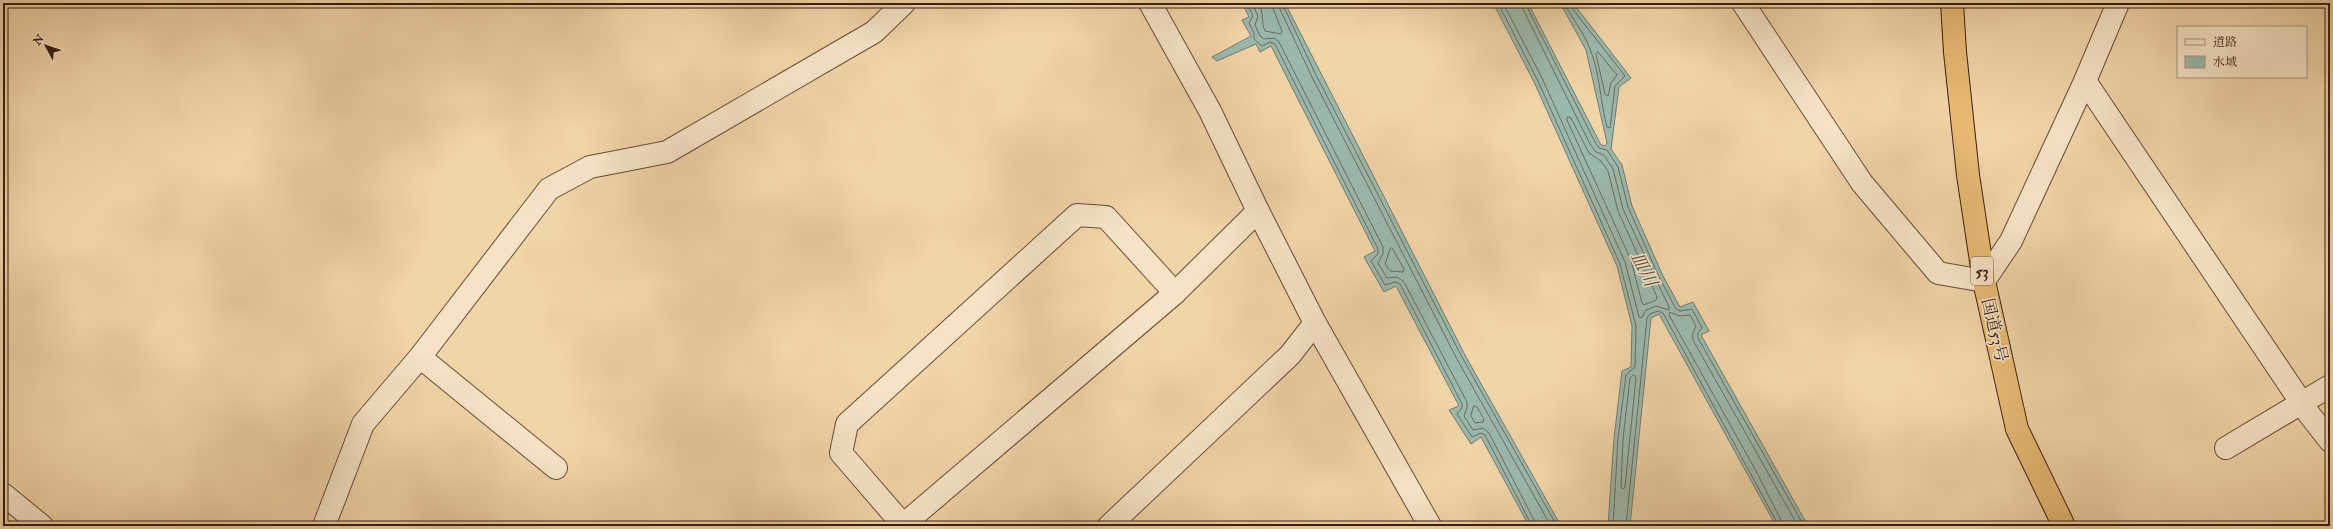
<svg xmlns="http://www.w3.org/2000/svg" width="2333" height="529" font-family="'IM FELL Double Pica','Noto Serif JP',serif">
<style>
.water{fill:#9bb8ac;stroke:#737a6d}
.lines{fill:none;stroke-linecap:round;stroke-linejoin:round}
.shore{stroke:#6a6a5e;stroke-width:1}
.street-casing{stroke:#664b35;stroke-width:24}
.highway-casing{stroke:#381d0f;stroke-width:24}
.street{stroke:#f6e3c6;stroke-width:22}
.highway{stroke:#e8ba74;stroke-width:22}
.labels{text-anchor:middle;stroke-width:3.5;stroke-linejoin:round;paint-order:stroke}
.shield{fill:#f6e3c6;stroke:#715846;stroke-width:1}
.shield-label{font-size:16px;font-weight:bold;fill:#381d0f}
.street-label{font-size:17px;fill:#381d0f;stroke:#f6e3c6}
.water-label{font-size:18px;font-style:italic;fill:#564c3e;stroke:#f6e3c6}
</style>
<rect width="100%" height="100%" fill="#f1d4a8"/>
<filter id="stains"><feTurbulence type="fractalNoise" baseFrequency=".005" numOctaves="4"/><feColorMatrix values="0 0 0 0 .2 0 0 0 0 .09 0 0 0 0 .02 0 0 0 .5 -.17"/></filter>
<radialGradient id="worn" r=".72"><stop offset=".6" stop-color="#630" stop-opacity="0"/><stop offset="1" stop-color="#630" stop-opacity=".3"/></radialGradient>
<g class="water">
<polygon points="1242,3 1285,3 1466,357 1561,526 1529,526 1481,437 1471,444 1449,410 1459,406 1396,286 1384,292 1364,257 1375,251 1271,46 1260,52 1256,44 1217,61 1212,57 1251,36 1242,20 1249,17"/>
<polygon points="1493,3 1528,3 1601,145 1605,146 1607,143 1586,50 1560,3 1573,3 1631,78 1619,87 1611,149 1622,165 1632,206 1663,276 1680,307 1693,302 1709,331 1701,335 1808,526 1776,526 1659,314 1651,318 1630,526 1608,526 1614,438 1622,371 1631,367 1632,326 1617,266 1534,82"/>
</g>
<g class="lines">
<g class="shore">
<polyline points="1247,3 1253,16 1249,23 1254,33 1254,39 1262,46 1270,42 1275,44 1378,249 1378,254 1371,261 1385,285 1395,282 1400,284 1462,404 1462,408 1457,414 1472,437 1480,433 1485,435 1532,526"/>
<polyline points="1252,3 1258,16 1255,25 1260,36 1264,39 1274,38 1279,42 1383,247 1383,254 1378,263 1387,278 1397,277 1404,282 1467,402 1467,408 1464,416 1473,430 1483,428 1489,433 1537,526"/>
<path d="M1259 3C1264 13 1261 22 1265 31L1281 34 1282 31 1271 3"/>
<polyline points="1277,3 1311,75 1458,361 1551,526"/>
<polyline points="1282,3 1315,73 1463,359 1557,526"/>
<polyline points="1498,3 1538,81 1620,264 1636,326 1635,367 1626,375 1618,438 1613,526"/>
<polyline points="1503,3 1542,78 1625,262 1639,317 1642,318 1646,310 1656,306 1669,310 1669,307 1623,209 1613,169 1604,155 1596,152 1590,144 1520,3"/>
<polyline points="1525,3 1595,142 1599,148 1607,150 1618,167 1628,207 1659,277 1676,309 1680,311 1692,309 1702,328 1698,333 1698,338 1804,526"/>
<path d="M1564 3C1572 18 1584 33 1590 49 1600 73 1600 101 1607 127L1610 128 1615 86 1625 76 1571 7 1570 3"/>
<polygon points="1598,52 1617,75 1611,83 1608,96 1605,94 1596,54"/>
<polygon points="1568,117 1571,118 1589,153 1601,161 1608,171 1618,211 1657,297 1656,300 1644,305 1642,303 1631,260 1567,120"/>
<polygon points="1392,248 1404,269 1403,272 1390,271 1385,264 1390,249"/>
<polygon points="1634,375 1636,378 1625,487 1623,489 1621,487 1623,439 1630,378"/>
<polygon points="1474,406 1477,407 1484,419 1483,422 1475,423 1471,416"/>
<polyline points="1626,526 1647,318 1650,314 1658,311 1663,313 1779,526"/>
<polyline points="1784,526 1756,471 1669,315 1670,312 1679,316 1690,315 1696,326 1693,333 1693,340 1798,526"/>
</g>
<g class="street-casing">
<g id="street">
<polyline points="1743,3 1862,183 1938,273 1984,281 2011,241 2085,81 2118,3"/>
<polyline points="2085,81 2309,414 2330,441"/>
<polyline points="1315,323 1430,526"/>
<polyline points="420,357 556,468"/>
<polyline points="2226,448 2330,386"/>
<polyline points="3,494 42,526"/>
<polyline points="903,525 1175,293 1258,211"/>
<polyline points="324,526 363,424 420,357 549,189 590,167 667,152 874,32 904,3"/>
<polyline points="904,526 841,453 847,424 1077,215 1106,217 1175,293"/>
<polyline points="1109,526 1290,355 1315,323 1258,211 1210,111 1150,3"/>
</g>
</g>
<g class="highway-casing">
<polyline id="highway" points="1952,3 1955,52 1968,175 1984,281 2017,429 2064,526"/>
</g>
<use href="#street" class="street"/>
<use href="#highway" class="highway"/>
</g>
<g class="labels">
<rect class="shield" x="1971" y="257" width="22" height="28" rx="3"/>
<g class="shield-label">
<text x="1982" y="277">53</text>
</g>
<g class="street-label">
<text transform="translate(1995 330) rotate(77)" y="6">国道53号</text>
</g>
<g class="water-label">
<text transform="translate(1644 269) rotate(63)" y="6">皿川</text>
</g>
</g>
<rect width="2333" height="529" fill="none" stroke="#f1d4a8" stroke-width="16"/>
<rect x="4" y="4" width="2325" height="521" fill="none" stroke="#381d0f" stroke-width="2"/>
<rect x="8" y="8" width="2317" height="513" fill="none" stroke="#381d0f"/>
<rect x="2177" y="26" width="130" height="52" fill="#f6e3c6" stroke="#aa947d"/>
<rect x="2185" y="39" width="20" height="6" fill="#f6e3c6" stroke="#aa947d"/>
<text x="2213" y="46" font-size="12" fill="#381d0f">道路</text>
<rect x="2185" y="56" width="20" height="12" fill="#9bb8ac" stroke="#aa947d"/>
<text x="2213" y="66" font-size="12" fill="#381d0f">水域</text>
<g transform="translate(46 46) rotate(310)" stroke="#f6e3c6" stroke-width="3" paint-order="stroke">
<path d="M0-3L7 15L0 10L-7 15Z" fill="#381d0f"/>
<text y="-6" font-size="11" font-weight="bold" text-anchor="middle" fill="#381d0f">N</text>
</g>
<rect width="100%" height="100%" filter="url(#stains)"/>
<rect width="100%" height="100%" fill="url(#worn)"/>
</svg>
